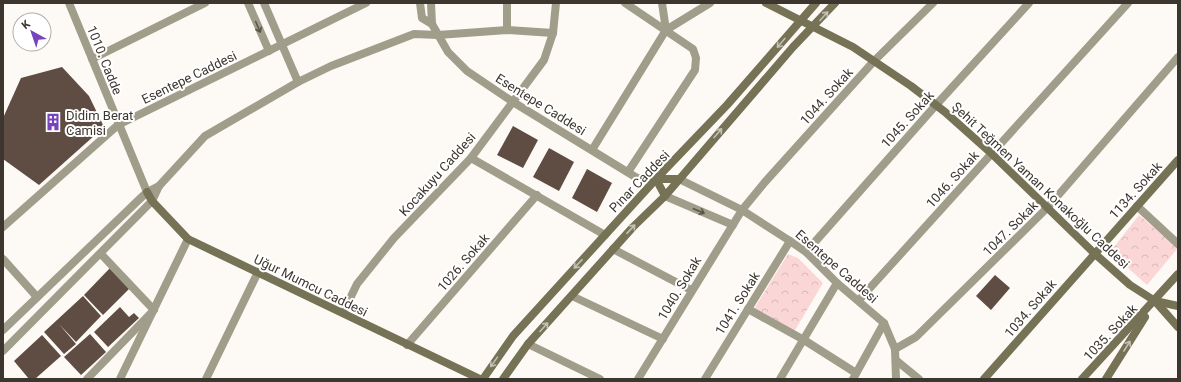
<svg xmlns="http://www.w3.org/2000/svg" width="1181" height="382" font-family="Roboto,sans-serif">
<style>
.park{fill:url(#park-crowns)}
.building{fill:#5f4c42}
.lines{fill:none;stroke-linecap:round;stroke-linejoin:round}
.street{stroke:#a09e8a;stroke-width:8}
.secondary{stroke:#757256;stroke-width:8}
.oneway{stroke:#c1c0b3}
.oneway2{stroke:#5a554a}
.labels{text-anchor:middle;stroke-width:4;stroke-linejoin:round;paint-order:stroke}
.street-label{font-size:13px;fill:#3c362e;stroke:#fff}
.poi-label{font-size:13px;fill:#3c362e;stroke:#fff;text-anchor:start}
</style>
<defs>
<pattern id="park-crowns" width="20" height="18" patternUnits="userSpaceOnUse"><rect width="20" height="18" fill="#fad7d6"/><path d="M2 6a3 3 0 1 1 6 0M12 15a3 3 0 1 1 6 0" fill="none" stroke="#d7b9b8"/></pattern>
</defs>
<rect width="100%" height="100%" fill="#fdfaf6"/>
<g class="park">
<polygon points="1139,215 1178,248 1147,285 1110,252"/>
<polygon points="788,254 798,258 823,283 794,332 754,309"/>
</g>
<g class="building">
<polygon points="62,67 89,96 104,127 39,185 3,159 3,118 21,78"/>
<polygon points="513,126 538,140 523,168 497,155"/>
<polygon points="549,148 574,162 559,191 533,177"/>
<polygon points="587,169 612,183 597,212 572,198"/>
<polygon points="110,268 130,288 103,315 84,295"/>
<polygon points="995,275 1010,288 991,310 976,296"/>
<polygon points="83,296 101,316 76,342 59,324 76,344 64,354 44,332"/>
<polygon points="120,307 129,317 134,313 139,318 108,347 94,332"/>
<polygon points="90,334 106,352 81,375 64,357"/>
<polygon points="42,335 61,356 35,379 29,379 14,361"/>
</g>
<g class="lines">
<g class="street">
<polyline points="69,3 147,192"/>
<polyline points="248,3 269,51"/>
<polyline points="264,3 298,82"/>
<polyline points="420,3 422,18 432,24"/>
<polyline points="431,3 432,24 448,52 467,71 513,102 637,178 656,179"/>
<polyline points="507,3 507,30"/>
<polyline points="625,3 693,49 696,58 695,70 628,172"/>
<polyline points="666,30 710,3"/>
<polyline points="92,59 205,3"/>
<polyline points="592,150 666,30 662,3"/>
<polyline points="471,158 605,235"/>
<polyline points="679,179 742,210 790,241 806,252 837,283 884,323 895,349 896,379"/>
<polyline points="665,196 733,225"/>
<polyline points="1137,206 1178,244"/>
<polyline points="3,227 118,125 366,3"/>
<polyline points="613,249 691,290"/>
<polyline points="806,252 936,105 1029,3"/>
<polyline points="3,259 37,297"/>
<polyline points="572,296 663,339"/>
<polyline points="859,300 1128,3"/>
<polyline points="748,309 804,340 856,373"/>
<polyline points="343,313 357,284 394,238 471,158 544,60 553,33 556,3"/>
<polyline points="3,330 147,192 159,186"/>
<polyline points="528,344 600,379"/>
<polyline points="407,345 537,195"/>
<polyline points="895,349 916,337 1048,207 1178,57"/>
<polyline points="3,351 152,201 159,186 205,136 298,82 331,66 414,34 438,35 507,30 553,33"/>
<polyline points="897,361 919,379"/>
<polyline points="87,379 154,310 101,254"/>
<polyline points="120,379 188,239"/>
<polyline points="206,379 258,272"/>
<polyline points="638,379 742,210 765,182 874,61 933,3"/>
<polyline points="705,379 790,241"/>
<polyline points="780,379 837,283"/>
<polyline points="853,379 884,323"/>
</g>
<g class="secondary">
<polyline points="766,3 853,47 911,86 945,112 991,153 1094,253 1130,285 1155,301 1178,327"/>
<polyline points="147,192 152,201 188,239 480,379"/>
<polyline points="665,196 656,179 679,179"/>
<polyline points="1155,301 1178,306"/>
<polyline points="483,379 513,336 656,179 727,105 816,3"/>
<polyline points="503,379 528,344 633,227 665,196 793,47 835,3"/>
<polyline points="984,379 1178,160"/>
<polyline points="1082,379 1178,274"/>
<polyline points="1106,379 1145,317"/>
</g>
</g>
<defs><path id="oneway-shaft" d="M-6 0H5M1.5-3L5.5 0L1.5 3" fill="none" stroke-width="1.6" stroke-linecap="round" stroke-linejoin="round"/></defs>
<g class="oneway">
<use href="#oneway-shaft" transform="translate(824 16) rotate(-48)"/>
<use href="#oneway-shaft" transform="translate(781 43) rotate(130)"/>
<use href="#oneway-shaft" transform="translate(718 133) rotate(-49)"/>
<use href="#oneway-shaft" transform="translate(631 229) rotate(-47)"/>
<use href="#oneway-shaft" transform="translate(578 264) rotate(133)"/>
<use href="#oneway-shaft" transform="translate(544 327) rotate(-48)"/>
<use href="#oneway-shaft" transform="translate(1127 346) rotate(-58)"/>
<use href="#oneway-shaft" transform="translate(494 362) rotate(125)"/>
</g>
<g class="oneway2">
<use href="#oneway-shaft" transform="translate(258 27) rotate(67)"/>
<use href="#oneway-shaft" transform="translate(699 211) rotate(23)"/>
</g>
<defs>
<g id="building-bare" transform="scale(1.38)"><path d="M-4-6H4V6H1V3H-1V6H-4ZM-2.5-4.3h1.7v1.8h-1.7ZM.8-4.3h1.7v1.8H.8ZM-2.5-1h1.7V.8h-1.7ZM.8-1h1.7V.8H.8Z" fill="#7645bd" stroke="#fff" stroke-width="2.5" paint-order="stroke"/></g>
</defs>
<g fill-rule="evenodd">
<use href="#building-bare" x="53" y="122"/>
</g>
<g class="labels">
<g class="street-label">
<text transform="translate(105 60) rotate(68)" y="5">1010. Cadde</text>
<text transform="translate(189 77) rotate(-26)" y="5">Esentepe Caddesi</text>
<text transform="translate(826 96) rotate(-48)" y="5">1044. Sokak</text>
<text transform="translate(541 104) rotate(32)" y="5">Esentepe Caddesi</text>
<text transform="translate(907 119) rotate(-48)" y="5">1045. Sokak</text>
<text transform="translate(437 174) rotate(-48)" y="5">Kocakuyu Caddesi</text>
<text transform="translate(952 179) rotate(-48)" y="5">1046. Sokak</text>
<text transform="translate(639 181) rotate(-46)" y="5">Pınar Caddesi</text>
<text transform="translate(1041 185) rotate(43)" y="5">Şehit Teğmen Yaman Konakoğlu Caddesi</text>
<text transform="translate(1135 190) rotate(-48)" y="5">1134. Sokak</text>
<text transform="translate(1010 228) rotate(-45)" y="5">1047. Sokak</text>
<text transform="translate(463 262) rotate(-49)" y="5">1026. Sokak</text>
<text transform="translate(837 266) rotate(41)" y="5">Esentepe Caddesi</text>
<text transform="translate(311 285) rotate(26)" y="5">Uğur Mumcu Caddesi</text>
<text transform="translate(679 288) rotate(-59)" y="5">1040. Sokak</text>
<text transform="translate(737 303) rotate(-58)" y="5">1041. Sokak</text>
<text transform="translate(1030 308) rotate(-49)" y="5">1034. Sokak</text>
<text transform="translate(1110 332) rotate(-47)" y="5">1035. Sokak</text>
</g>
<g class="poi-label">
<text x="66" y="120">Didim Berat<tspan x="66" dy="15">Camisi</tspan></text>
</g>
</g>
<rect width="1181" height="382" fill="none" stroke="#3c362e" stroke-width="8"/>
<g transform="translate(32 32) rotate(320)"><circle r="19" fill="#ffffff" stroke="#b1afab"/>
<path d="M0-3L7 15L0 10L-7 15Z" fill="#7645bd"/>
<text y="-6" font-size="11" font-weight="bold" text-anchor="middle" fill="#3c362e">K</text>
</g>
</svg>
